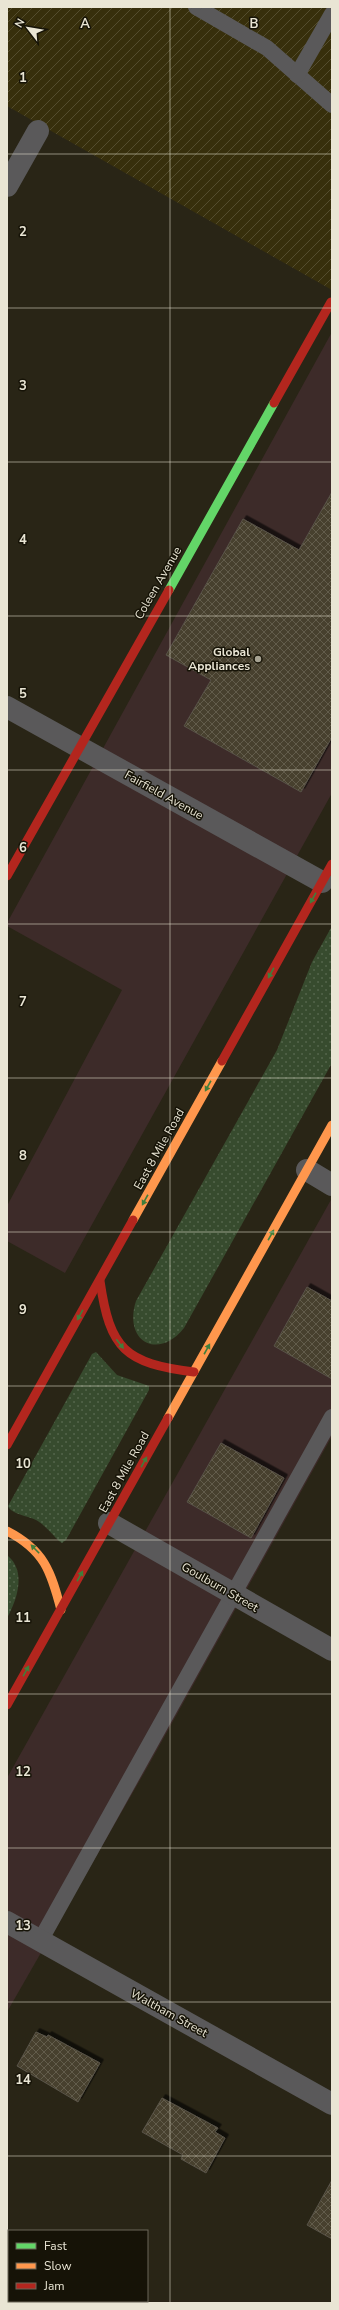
<svg xmlns="http://www.w3.org/2000/svg" width="339" height="2310" font-family="'Nunito Sans',sans-serif">
<style>
.commercial{fill:#3d2b29}
.industrial{fill:url(#industrial-furrows)}
.grass{fill:url(#grass-dots)}
.building{fill:url(#building-cross-hatch);stroke:#585348;filter:url(#shadow)}
.lines{fill:none;stroke-linecap:round;stroke-linejoin:round}
.lane{stroke:#5a595a;stroke-width:16}
.street{stroke:#5a595a;stroke-width:22}
.fast{stroke:#63d668;stroke-width:9}
.slow{stroke:#ff974d;stroke-width:9}
.jam{stroke:#b3261e;stroke-width:9}
.oneway{fill:#407e3c}
.grid{fill:none;stroke:#e9e5d4;stroke-width:1;stroke-opacity:0.55}
.poi-dot{fill:#a6a292;stroke:#161307;stroke-width:1.5}
.labels{text-anchor:middle;stroke-width:3;stroke-linejoin:round;paint-order:stroke}
.street-label{font-size:12px;fill:#e9e5d4;stroke:#161307}
.poi-label{font-size:12px;font-weight:bold;fill:#e9e5d4;stroke:#161307;text-anchor:end}
.grid-label{font-size:13px;text-anchor:middle;font-weight:bold;fill:#e9e5d4;stroke:#161307;stroke-width:3;stroke-linejoin:round;paint-order:stroke}
</style>
<defs>
<pattern id="industrial-furrows" width="10" height="10" patternUnits="userSpaceOnUse"><rect width="10" height="10" fill="#372f0c"/><path d="M-1 1l2-2M0 10L10 0M9 11l2-2" fill="none" stroke="#544d2e"/></pattern>
<pattern id="grass-dots" width="8" height="8" patternUnits="userSpaceOnUse"><rect width="8" height="8" fill="#374b2e"/><path d="M2 2h.1M6 6h.1" fill="none" stroke="#54654b" stroke-width="1.8" stroke-linecap="round"/></pattern>
<pattern id="building-cross-hatch" width="8" height="8" patternUnits="userSpaceOnUse"><rect width="8" height="8" fill="#47402e"/><path d="M0 0l8 8M0 8l8-8" fill="none" stroke="#625b4b"/></pattern>
<filter id="shadow"><feDropShadow dx="3.5" dy="-3.5" stdDeviation="0" flood-color="#0009"/></filter>
</defs>
<rect width="100%" height="100%" fill="#292516"/>
<g class="commercial">
<polygon points="332,332 332,793 65,1273 7,1241 7,1206 122,990 7,926 7,923"/>
<polygon points="332,1198 332,1436 148,1766 7,2012 7,1778"/>
</g>
<polygon class="industrial" points="7,7 332,7 332,290 7,106"/>
<g class="grass">
<path d="M332 926V1063L184 1328C158 1361 123 1341 136 1301L277 1050 312 962Z"/>
<path d="M96 1352 117 1375 149 1386V1390L66 1540 62 1543C56 1540 47 1526 36 1520 28 1516 11 1514 8 1506L92 1354Z"/>
<path d="M7 1555C27 1571 17 1600 7 1618Z"/>
</g>
<g class="building">
<polygon points="332,492 332,737 301,792 184,726 211,680 166,655 243,519 299,550"/>
<polygon points="307,1287 332,1301 332,1379 274,1346"/>
<polygon points="221,1443 284,1478 251,1538 187,1502"/>
<polygon points="36,2032 47,2037 48,2035 100,2063 78,2102 17,2066"/>
<polygon points="162,2098 218,2128 215,2132 225,2138 206,2173 181,2159 183,2155 142,2132"/>
<polygon points="332,2180 332,2239 307,2225"/>
</g>
<g class="lines">
<g class="lane">
<polyline points="196,7 267,48 332,105"/>
<polyline points="297,75 332,14"/>
<polyline points="40,1941 332,1417"/>
</g>
<g class="street">
<polyline points="7,186 38,131"/>
<polyline points="7,707 322,882"/>
<polyline points="307,1170 332,1185"/>
<polyline points="109,1523 332,1650"/>
<polyline points="7,1922 332,2104"/>
</g>
<polyline class="fast" points="169,590 274,403"/>
<g class="slow">
<polyline points="133,1220 222,1061"/>
<polyline points="168,1418 332,1125"/>
<path d="M7 1531C44 1550 51 1571 61 1610"/>
</g>
<g class="jam">
<polyline points="274,403 331,302"/>
<polyline points="7,876 169,590"/>
<polyline points="222,1061 332,864"/>
<path d="M100 1281C110 1350 125 1363 194 1372"/>
<polyline points="7,1445 133,1220"/>
<polyline points="7,1705 168,1418"/>
</g>
</g>
<defs><path id="oneway-solid" d="M-6-.8H1V-3.2L6.5 0L1 3.2V.8H-6Z"/></defs>
<g class="oneway">
<use href="#oneway-solid" transform="translate(313 898) rotate(119)"/>
<use href="#oneway-solid" transform="translate(271 973) rotate(119)"/>
<use href="#oneway-solid" transform="translate(208 1086) rotate(119)"/>
<use href="#oneway-solid" transform="translate(145 1200) rotate(119)"/>
<use href="#oneway-solid" transform="translate(271 1235) rotate(-61)"/>
<use href="#oneway-solid" transform="translate(80 1315) rotate(119)"/>
<use href="#oneway-solid" transform="translate(120 1344) rotate(52)"/>
<use href="#oneway-solid" transform="translate(207 1349) rotate(-61)"/>
<use href="#oneway-solid" transform="translate(144 1462) rotate(-61)"/>
<use href="#oneway-solid" transform="translate(35 1549) rotate(-134)"/>
<use href="#oneway-solid" transform="translate(80 1576) rotate(-61)"/>
<use href="#oneway-solid" transform="translate(26 1671) rotate(-61)"/>
</g>
<path class="grid" d="M170 7V2303M7 154H332M7 308H332M7 462H332M7 616H332M7 770H332M7 924H332M7 1078H332M7 1232H332M7 1386H332M7 1540H332M7 1694H332M7 1848H332M7 2002H332M7 2156H332"/>
<circle class="poi-dot" cx="258" cy="659" r="4"/>
<g class="labels">
<g class="street-label">
<text transform="translate(158 583) rotate(-60)" y="4">Coleen Avenue</text>
<text transform="translate(164 795) rotate(29)" y="4">Fairfield Avenue</text>
<text transform="translate(159 1149) rotate(-61)" y="4">East 8 Mile Road</text>
<text transform="translate(124 1472) rotate(-61)" y="4">East 8 Mile Road</text>
<text transform="translate(220 1587) rotate(30)" y="4">Goulburn Street</text>
<text transform="translate(169 2013) rotate(29)" y="4">Waltham Street</text>
</g>
<g class="poi-label">
<text x="250" y="656">Global<tspan x="250" dy="14">Appliances</tspan></text>
</g>
</g>
<g class="grid-label">
<text x="85" y="28">A</text>
<text x="254" y="28">B</text>
<text x="23" y="82">1</text>
<text x="23" y="236">2</text>
<text x="23" y="390">3</text>
<text x="23" y="544">4</text>
<text x="23" y="698">5</text>
<text x="23" y="852">6</text>
<text x="23" y="1006">7</text>
<text x="23" y="1160">8</text>
<text x="23" y="1314">9</text>
<text x="23" y="1468">10</text>
<text x="23" y="1622">11</text>
<text x="23" y="1776">12</text>
<text x="23" y="1930">13</text>
<text x="23" y="2084">14</text>
</g>
<rect width="339" height="2310" fill="none" stroke="#e9e5d4" stroke-width="16"/>
<rect x="8" y="2230" width="140" height="72" fill="#161307" stroke="#6a6759"/>
<rect x="16" y="2243" width="20" height="6" fill="#63d668" stroke="#6a6759"/>
<text x="44" y="2250" font-size="12" fill="#e9e5d4">Fast</text>
<rect x="16" y="2263" width="20" height="6" fill="#ff974d" stroke="#6a6759"/>
<text x="44" y="2270" font-size="12" fill="#e9e5d4">Slow</text>
<rect x="16" y="2283" width="20" height="6" fill="#b3261e" stroke="#6a6759"/>
<text x="44" y="2290" font-size="12" fill="#e9e5d4">Jam</text>
<g transform="translate(28 28) rotate(301)" stroke="#161307" stroke-width="3" paint-order="stroke">
<path d="M0-3L7 15L0 10L-7 15Z" fill="#e9e5d4"/>
<text y="-6" font-size="11" font-weight="bold" text-anchor="middle" fill="#e9e5d4">N</text>
</g>
</svg>
